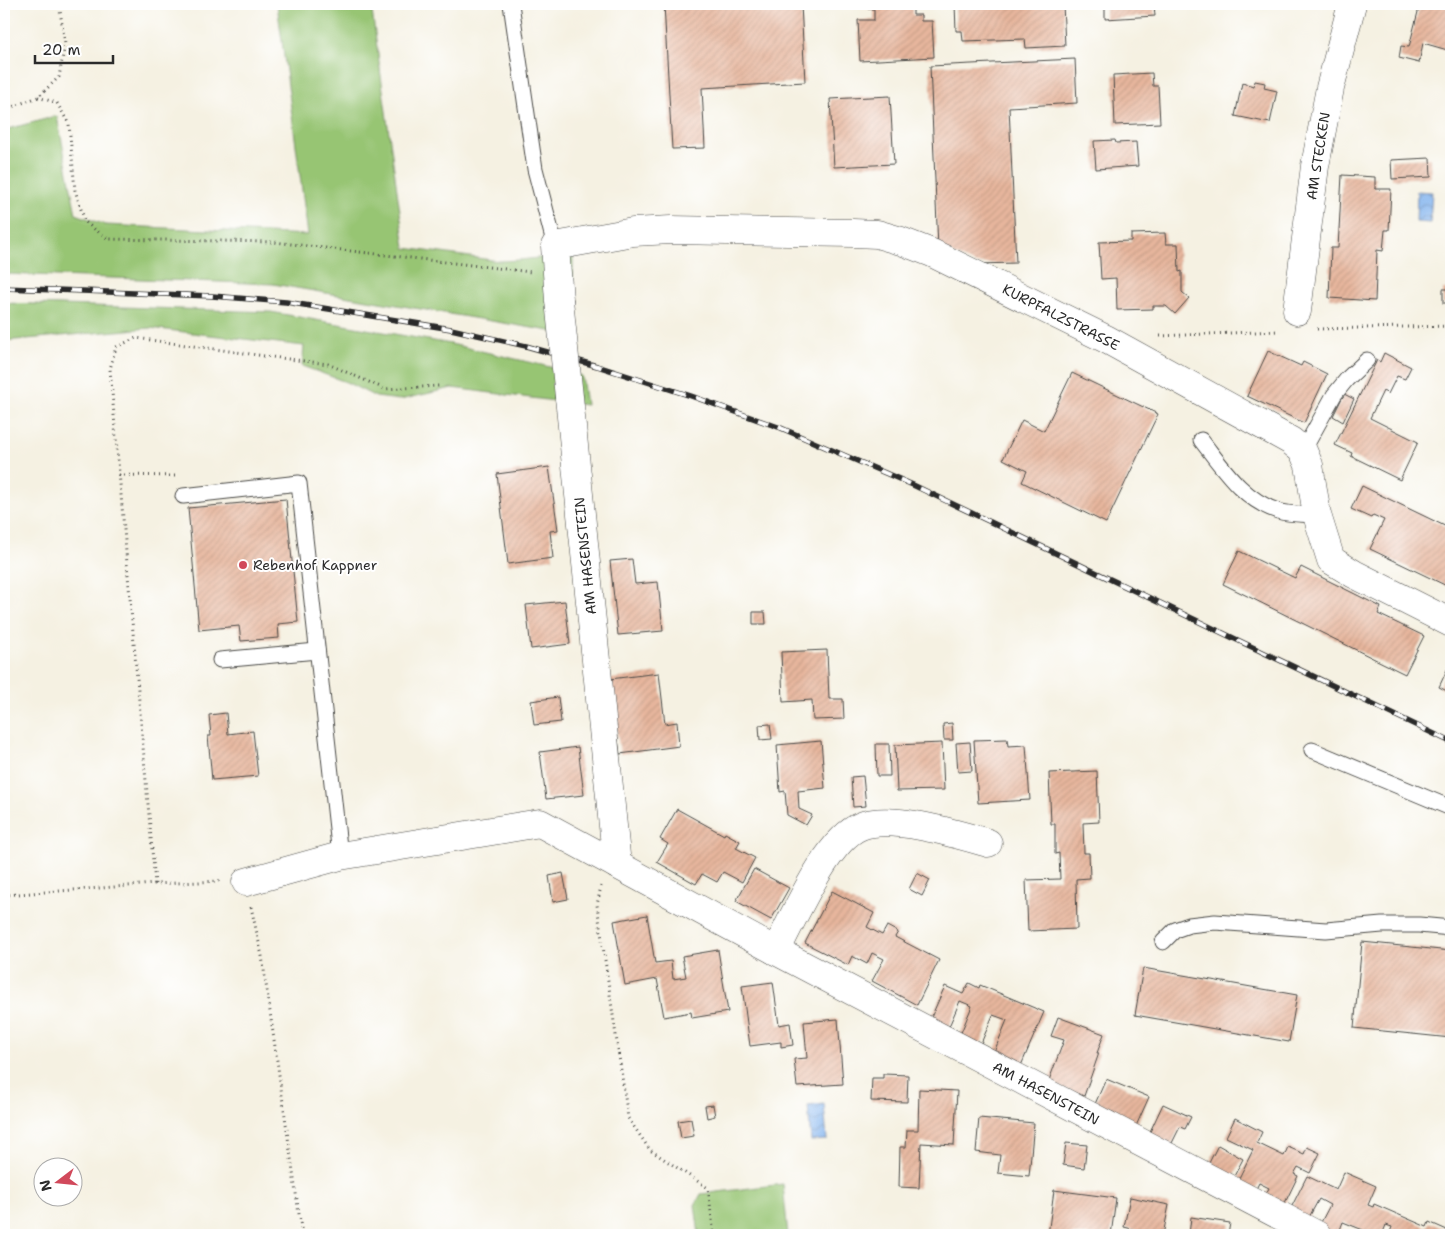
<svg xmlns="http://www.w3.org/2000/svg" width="1455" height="1239" font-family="'Shantell Sans',sans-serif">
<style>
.grass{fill:#97c573;stroke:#61784f}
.water{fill:url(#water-waves);stroke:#566e8c}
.building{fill:url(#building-hatch)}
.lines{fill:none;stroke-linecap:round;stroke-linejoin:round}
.service-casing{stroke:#494946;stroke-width:17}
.minor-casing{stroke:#494946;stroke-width:29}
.path{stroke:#494946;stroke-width:3;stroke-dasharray:1 4;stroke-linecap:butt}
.service{stroke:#fff;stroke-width:15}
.minor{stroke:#fff;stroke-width:28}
.rail-casing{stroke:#2b2b2b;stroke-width:5.5}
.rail{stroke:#fff;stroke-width:4;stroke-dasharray:11;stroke-linecap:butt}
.minor-bridge-casing{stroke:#494946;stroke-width:29;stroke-linecap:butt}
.minor-bridge{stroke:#fff;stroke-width:28}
.poi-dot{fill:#d1495b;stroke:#fff;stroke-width:2}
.labels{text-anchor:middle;stroke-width:4;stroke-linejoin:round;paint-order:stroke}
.street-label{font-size:14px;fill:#2b2b2b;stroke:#fff}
.poi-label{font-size:14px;fill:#2b2b2b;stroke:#fff;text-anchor:start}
</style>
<defs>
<pattern id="water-waves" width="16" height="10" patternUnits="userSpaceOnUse" patternTransform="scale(1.25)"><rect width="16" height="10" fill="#81b2ed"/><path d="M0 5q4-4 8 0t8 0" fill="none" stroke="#6a91c0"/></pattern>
<pattern id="building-hatch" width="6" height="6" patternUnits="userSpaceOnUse" patternTransform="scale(1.25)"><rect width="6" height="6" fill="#e7b69d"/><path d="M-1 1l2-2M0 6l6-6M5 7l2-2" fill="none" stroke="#c69d87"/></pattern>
</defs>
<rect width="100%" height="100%" fill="#fff"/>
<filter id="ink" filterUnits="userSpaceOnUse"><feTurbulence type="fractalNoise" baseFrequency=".02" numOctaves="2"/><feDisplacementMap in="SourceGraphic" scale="10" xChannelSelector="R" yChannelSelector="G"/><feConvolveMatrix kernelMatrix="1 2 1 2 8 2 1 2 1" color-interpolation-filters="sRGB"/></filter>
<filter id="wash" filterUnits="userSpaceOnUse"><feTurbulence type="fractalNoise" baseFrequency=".0096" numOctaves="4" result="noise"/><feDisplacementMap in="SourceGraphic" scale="20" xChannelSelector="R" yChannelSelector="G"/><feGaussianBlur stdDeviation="1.12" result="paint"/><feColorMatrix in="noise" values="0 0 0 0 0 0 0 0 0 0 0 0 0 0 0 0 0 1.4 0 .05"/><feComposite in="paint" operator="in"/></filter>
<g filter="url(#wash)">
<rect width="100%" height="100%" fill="#f5f1e2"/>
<g class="grass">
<polygon points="277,4 371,4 405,248 499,261 520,260 573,254 573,294 579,343 550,331 273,284 4,274 4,130 57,116 76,214 106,225 308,235"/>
<polygon points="4,303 271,312 451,344 550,367 582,376 586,405 452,388 400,400 376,397 346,382 302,366 304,346 150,328 4,341"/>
<polygon points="783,1184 788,1235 699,1235 695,1205 701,1194"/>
</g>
<g class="water">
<polygon points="1417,191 1432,192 1430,223 1416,222"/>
<polygon points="824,1104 827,1140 811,1141 808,1106"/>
</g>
<g id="blocks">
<g class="building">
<polygon points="664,4 801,4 805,82 702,88 705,148 672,149"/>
<polygon points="868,4 920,4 920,8 913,8 913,15 921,15 921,21 932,21 934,57 860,61 858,20 874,20 874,9 868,9"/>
<polygon points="955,4 1063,4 1065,46 1026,48 1025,39 963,41 962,31 956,31"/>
<polygon points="1105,4 1154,4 1155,16 1105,19"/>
<polygon points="1420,4 1433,7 1434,4 1451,4 1451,51 1423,43 1419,63 1399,58 1401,46 1409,47"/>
<polygon points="1075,59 1077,103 1009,107 1016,263 976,264 938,248 930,66"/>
<polygon points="1152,73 1153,86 1158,86 1160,123 1115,125 1113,75"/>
<polygon points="1255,81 1265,83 1264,88 1277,91 1270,123 1235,116 1242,83 1254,86"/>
<polygon points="890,96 894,164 834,167 830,99"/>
<polygon points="1115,140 1116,143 1136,142 1138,166 1096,169 1094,141"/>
<polygon points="1430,158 1431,177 1392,179 1391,160"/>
<polygon points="1342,175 1375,177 1375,189 1391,189 1389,230 1385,230 1383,251 1377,250 1375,301 1329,298 1331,248 1338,248"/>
<polygon points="1165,233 1166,244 1178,244 1179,272 1182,271 1182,292 1189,298 1175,314 1166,306 1153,306 1153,309 1117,310 1116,278 1101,279 1099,242 1131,241 1131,234"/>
<rect x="1443" y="289" width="8" height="14"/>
<polygon points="1268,351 1301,366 1303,362 1327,374 1304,423 1247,396"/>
<polygon points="1384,353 1411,367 1405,379 1397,376 1388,394 1383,391 1370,418 1418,442 1400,480 1351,456 1352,453 1335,445 1377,360 1380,362"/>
<polygon points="1072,373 1158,414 1106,523 1022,482 1027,471 1003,459 1022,420 1044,431"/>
<polygon points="1344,394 1354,399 1343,422 1333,416"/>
<polygon points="549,467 558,530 550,531 553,558 508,564 497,474"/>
<polygon points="1362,486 1451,529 1451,588 1370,549 1384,520 1373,515 1371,518 1351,509"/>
<polygon points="286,499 298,622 278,624 279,638 241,641 239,626 199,630 188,508"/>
<polygon points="1239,551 1295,578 1301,567 1381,607 1378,614 1424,636 1405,674 1223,584"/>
<polygon points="632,559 635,584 658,582 663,631 618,635 610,561"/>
<polygon points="565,601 570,644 531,649 526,605"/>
<polygon points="753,612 765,612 766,624 753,624"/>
<polygon points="827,650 829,699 843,699 844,719 813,720 812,700 783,702 781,652"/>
<polygon points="1451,661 1451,693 1439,687"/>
<polygon points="659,673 665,724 677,722 679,746 620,754 610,679"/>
<polygon points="558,697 561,722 534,725 531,701"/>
<polygon points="226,713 228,734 253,731 258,776 212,780 208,736 211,736 209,715"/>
<polygon points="952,723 953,740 944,740 943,724"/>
<polygon points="770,724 772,739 760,740 759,725"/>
<polygon points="1007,739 1008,746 1026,745 1030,800 978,803 974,740"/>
<polygon points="821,741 825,788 798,791 799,809 812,815 806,825 787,815 785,791 780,792 777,745"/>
<polygon points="970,742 972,771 958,772 956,743"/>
<polygon points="942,743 944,790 897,791 895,745"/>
<polygon points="876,744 889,744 890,776 877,776"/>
<polygon points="578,747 584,795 546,799 540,752"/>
<polygon points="1097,771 1099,822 1083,823 1084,853 1089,853 1090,878 1076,879 1077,929 1028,931 1026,880 1060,879 1059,853 1055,854 1055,824 1051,824 1049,773"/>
<polygon points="863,776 866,806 853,807 851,777"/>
<polygon points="677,809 724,835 725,833 740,841 736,848 755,858 742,882 723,872 717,882 702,874 696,884 657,862 668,844 660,839"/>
<polygon points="754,869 789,888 771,920 736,901"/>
<polygon points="563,873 568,899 553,902 549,876"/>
<polygon points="917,873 930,880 922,896 909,889"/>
<polygon points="832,891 874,913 867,927 882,935 887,926 898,932 895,937 939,960 917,1005 872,981 884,959 872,953 867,964 852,956 848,965 805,943"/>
<polygon points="647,915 655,963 671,961 673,979 686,977 682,956 718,950 728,1012 692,1018 691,1012 664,1017 657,979 625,985 614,921"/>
<polygon points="1362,942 1451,951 1451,1038 1354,1028"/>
<polygon points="1143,968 1297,995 1289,1042 1135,1015"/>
<polygon points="773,982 779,1025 790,1023 793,1045 781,1047 781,1042 750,1046 742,986"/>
<polygon points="969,983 979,988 980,985 1044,1012 1020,1068 992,1057 1007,1020 993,1015 979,1048 958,1040 972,1006 960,1001 947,1031 929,1022 945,986 963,994"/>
<polygon points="1058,1017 1104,1034 1097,1053 1099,1053 1084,1096 1048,1083 1064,1040 1051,1036"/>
<polygon points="838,1019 843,1084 797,1087 794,1059 807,1058 804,1022"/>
<polygon points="883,1074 908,1075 907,1102 871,1101 872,1078 883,1078"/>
<polygon points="1106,1079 1149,1097 1136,1126 1114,1116 1115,1113 1095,1104"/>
<polygon points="919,1089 957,1091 954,1145 921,1143 919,1188 899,1187 900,1147 906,1147 907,1130 918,1130"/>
<polygon points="1163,1104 1191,1117 1185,1129 1180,1127 1170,1147 1148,1136"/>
<polygon points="713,1105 715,1116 707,1118 705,1106"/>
<polygon points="979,1118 1034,1123 1029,1176 998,1173 1000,1155 976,1152"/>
<polygon points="1235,1118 1262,1132 1257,1143 1284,1156 1288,1147 1304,1154 1307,1147 1320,1153 1310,1173 1298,1167 1294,1174 1298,1176 1282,1209 1263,1199 1269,1188 1259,1183 1252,1197 1234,1188 1253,1150 1226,1137"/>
<polygon points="691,1119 694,1136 681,1138 678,1121"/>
<polygon points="1066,1143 1087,1145 1084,1168 1063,1165"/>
<polygon points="1218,1145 1243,1159 1231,1182 1206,1169"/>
<polygon points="1344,1172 1376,1186 1368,1205 1373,1207 1374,1204 1427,1227 1429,1222 1447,1230 1445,1235 1389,1235 1392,1227 1386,1225 1382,1235 1361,1235 1363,1230 1343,1222 1338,1235 1335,1235 1319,1226 1330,1205 1319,1199 1308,1219 1290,1210 1307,1176 1336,1190"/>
<polygon points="1054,1190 1116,1198 1111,1235 1048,1235"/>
<polygon points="1130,1197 1169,1205 1163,1235 1135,1235 1136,1230 1124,1227"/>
<polygon points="1191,1217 1230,1223 1228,1235 1189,1235"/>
<polygon points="973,1230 1002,1234 1002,1235 973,1235"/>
</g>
</g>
</g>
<g filter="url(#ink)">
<use href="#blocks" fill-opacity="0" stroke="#494946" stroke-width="1"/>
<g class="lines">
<g class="service-casing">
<g id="service">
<polyline points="511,4 535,169 555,246"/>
<path d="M1201 440C1223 468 1243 500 1278 511 1290 515 1305 514 1317 515"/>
<polyline points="1303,451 1334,395 1347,379 1367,360"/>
<polyline points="183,496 299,483 340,856"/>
<polyline points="220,660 317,651"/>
<polyline points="1312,750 1451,808"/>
<polyline points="1163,942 1175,930 1189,925 1215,922 1326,930 1382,925 1419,925 1451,928"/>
</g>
</g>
<g class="minor-casing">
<g id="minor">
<polyline points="559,300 555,246 633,232 671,230 853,233 877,234 901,241 932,253 1106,339 1291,441 1303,451 1309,465 1317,515 1331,560 1354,574 1451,623"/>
<polyline points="1297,311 1315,166 1330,88 1352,4"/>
<polyline points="569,397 617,865"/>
<polyline points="246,882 340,856 540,823 776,951 1317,1235"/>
<path d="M776 951C793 919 827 839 861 826 891 814 957 834 988 843"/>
</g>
</g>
<g class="path">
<polyline points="38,97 57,103 69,124 75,190 85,222 108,239 274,242 531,272"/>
<polyline points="4,110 38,97 59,77 65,44 59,4"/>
<polyline points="1317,329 1451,326"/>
<polyline points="1160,336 1278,331"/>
<polyline points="119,475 176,476"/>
<polyline points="155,884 110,369 116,347 136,338 272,357 328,364 385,389 439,386"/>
<polyline points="601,886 597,905 628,1118 650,1150 708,1188 714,1235"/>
<polyline points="4,895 155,884 220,881"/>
<polyline points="251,907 262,956 302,1235"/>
</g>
<use href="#service" class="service"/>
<use href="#minor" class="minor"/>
<g class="rail-casing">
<polyline id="rail" points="4,288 212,296 286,302 451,329 526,346 597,366 691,396 781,428 913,485 1451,742"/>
</g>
<use href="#rail" class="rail"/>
<g class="minor-bridge-casing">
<polyline id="minor-bridge" points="559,300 569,397"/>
</g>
<use href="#minor-bridge" class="minor-bridge"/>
</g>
</g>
<circle class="poi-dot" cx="243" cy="565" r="5"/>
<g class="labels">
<g class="street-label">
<text transform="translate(1318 156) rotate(-81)" y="5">AM STECKEN</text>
<text transform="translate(1061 317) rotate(27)" y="5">KURPFALZSTRASSE</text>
<text transform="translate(585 556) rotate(-96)" y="5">AM HASENSTEIN</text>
<text transform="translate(1046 1093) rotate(28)" y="5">AM HASENSTEIN</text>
</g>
<g class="poi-label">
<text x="253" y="570">Rebenhof Kappner</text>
</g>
</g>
<rect width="1455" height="1239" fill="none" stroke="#fff" stroke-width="20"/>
<g transform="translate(58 1182) rotate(254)"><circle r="24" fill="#ffffff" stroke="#aaaaaa"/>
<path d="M0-4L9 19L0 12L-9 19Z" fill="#d1495b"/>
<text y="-8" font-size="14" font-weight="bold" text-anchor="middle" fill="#2b2b2b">N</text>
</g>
<path d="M35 55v8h78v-8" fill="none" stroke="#2b2b2b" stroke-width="2.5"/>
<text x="42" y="55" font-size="15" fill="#2b2b2b" stroke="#ffffff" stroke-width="4" paint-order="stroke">20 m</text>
</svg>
